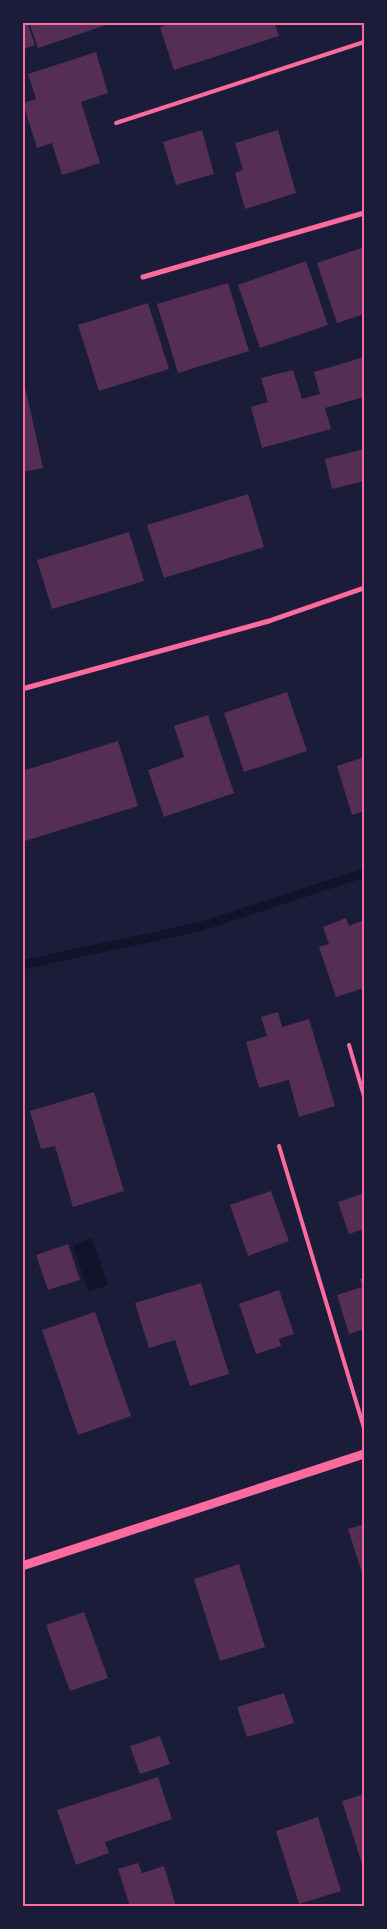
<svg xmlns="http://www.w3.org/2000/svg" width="387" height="1929" font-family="Manrope,sans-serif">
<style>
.water{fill:#12122b}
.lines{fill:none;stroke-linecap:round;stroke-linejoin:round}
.stream{stroke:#12122b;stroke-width:9}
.building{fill:#542f53}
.service{stroke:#ff6b9d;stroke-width:4}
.minor{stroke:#ff6b9d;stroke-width:5}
.tertiary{stroke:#ff6b9d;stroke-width:9}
.neatline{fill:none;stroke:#ff6b9d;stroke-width:2}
</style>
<rect width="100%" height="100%" fill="#1b1b3a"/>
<polygon class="water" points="92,1238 108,1285 88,1292 73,1245"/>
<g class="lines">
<polyline class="stream" points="22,965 199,927 364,873"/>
</g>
<g class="building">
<polygon points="22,22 27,22 35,45 22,50"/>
<polygon points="29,22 105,22 106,25 38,48"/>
<polygon points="173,22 274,22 279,36 174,70 160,27"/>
<polygon points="96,52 108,93 81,102 100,163 62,175 52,143 37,148 23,103 36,99 28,74"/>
<polygon points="202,130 214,174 176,185 163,142"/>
<polygon points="278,130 296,193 245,209 235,173 243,170 235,143"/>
<polygon points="364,247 364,314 337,323 317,263"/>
<polygon points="306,261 328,325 260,348 238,285"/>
<polygon points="228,283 249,351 178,373 157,304"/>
<polygon points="148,303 169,369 99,391 78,325"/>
<polygon points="364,357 364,397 325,408 331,429 262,448 251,407 268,402 261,378 293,370 302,399 320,394 314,372"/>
<polygon points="22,373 43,468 22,472"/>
<polygon points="364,449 364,481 332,489 325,459"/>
<polygon points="248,494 264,547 164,578 147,525"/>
<polygon points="129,532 144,581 52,609 37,560"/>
<polygon points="287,692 307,751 244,772 224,713"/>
<polygon points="208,715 234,793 164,817 148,770 184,757 174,726"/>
<polygon points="118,741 138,806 22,842 22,771"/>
<polygon points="364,757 364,811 352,815 337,766"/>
<polygon points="346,918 349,926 364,920 364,988 336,997 319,947 329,944 323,927"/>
<polygon points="278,1012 282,1027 309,1019 335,1106 299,1117 289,1080 259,1088 246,1042 267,1036 261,1017"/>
<polygon points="94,1092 124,1191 73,1207 55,1146 41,1149 30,1111"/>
<polygon points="271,1191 289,1241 248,1256 230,1205"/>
<polygon points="364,1193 364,1229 349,1234 338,1202"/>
<polygon points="68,1244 80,1280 48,1290 36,1255"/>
<polygon points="364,1278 364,1329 349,1334 337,1295 362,1287 360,1279"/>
<polygon points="201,1283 229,1374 190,1386 175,1340 149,1348 135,1303"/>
<polygon points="279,1290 294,1334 279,1339 281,1346 256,1354 239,1304"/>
<polygon points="95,1312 131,1416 78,1435 42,1330"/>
<polygon points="364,1524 364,1579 348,1529"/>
<polygon points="239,1564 265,1647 220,1661 194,1579"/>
<polygon points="84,1612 108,1678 70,1691 46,1625"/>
<polygon points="284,1693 294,1723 247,1737 237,1707"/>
<polygon points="160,1736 170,1764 140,1774 130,1746"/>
<polygon points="158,1777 172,1819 105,1842 109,1853 76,1865 57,1810"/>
<polygon points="364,1794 364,1870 342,1801"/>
<polygon points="318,1817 341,1891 299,1904 276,1831"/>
<polygon points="138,1863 142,1873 164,1866 176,1906 130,1906 118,1869"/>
</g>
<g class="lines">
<g class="service">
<polyline points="116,123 364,42"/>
<polyline points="349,1045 364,1096"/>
<polyline points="279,1146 364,1428"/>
</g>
<g class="minor">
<polyline points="143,277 364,213"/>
<polyline points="22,689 269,621 364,588"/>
</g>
<polyline class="tertiary" points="22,1566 364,1454"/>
</g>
<rect width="387" height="1929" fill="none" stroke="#1b1b3a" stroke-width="48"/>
<rect x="24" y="24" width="339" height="1881" class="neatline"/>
</svg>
